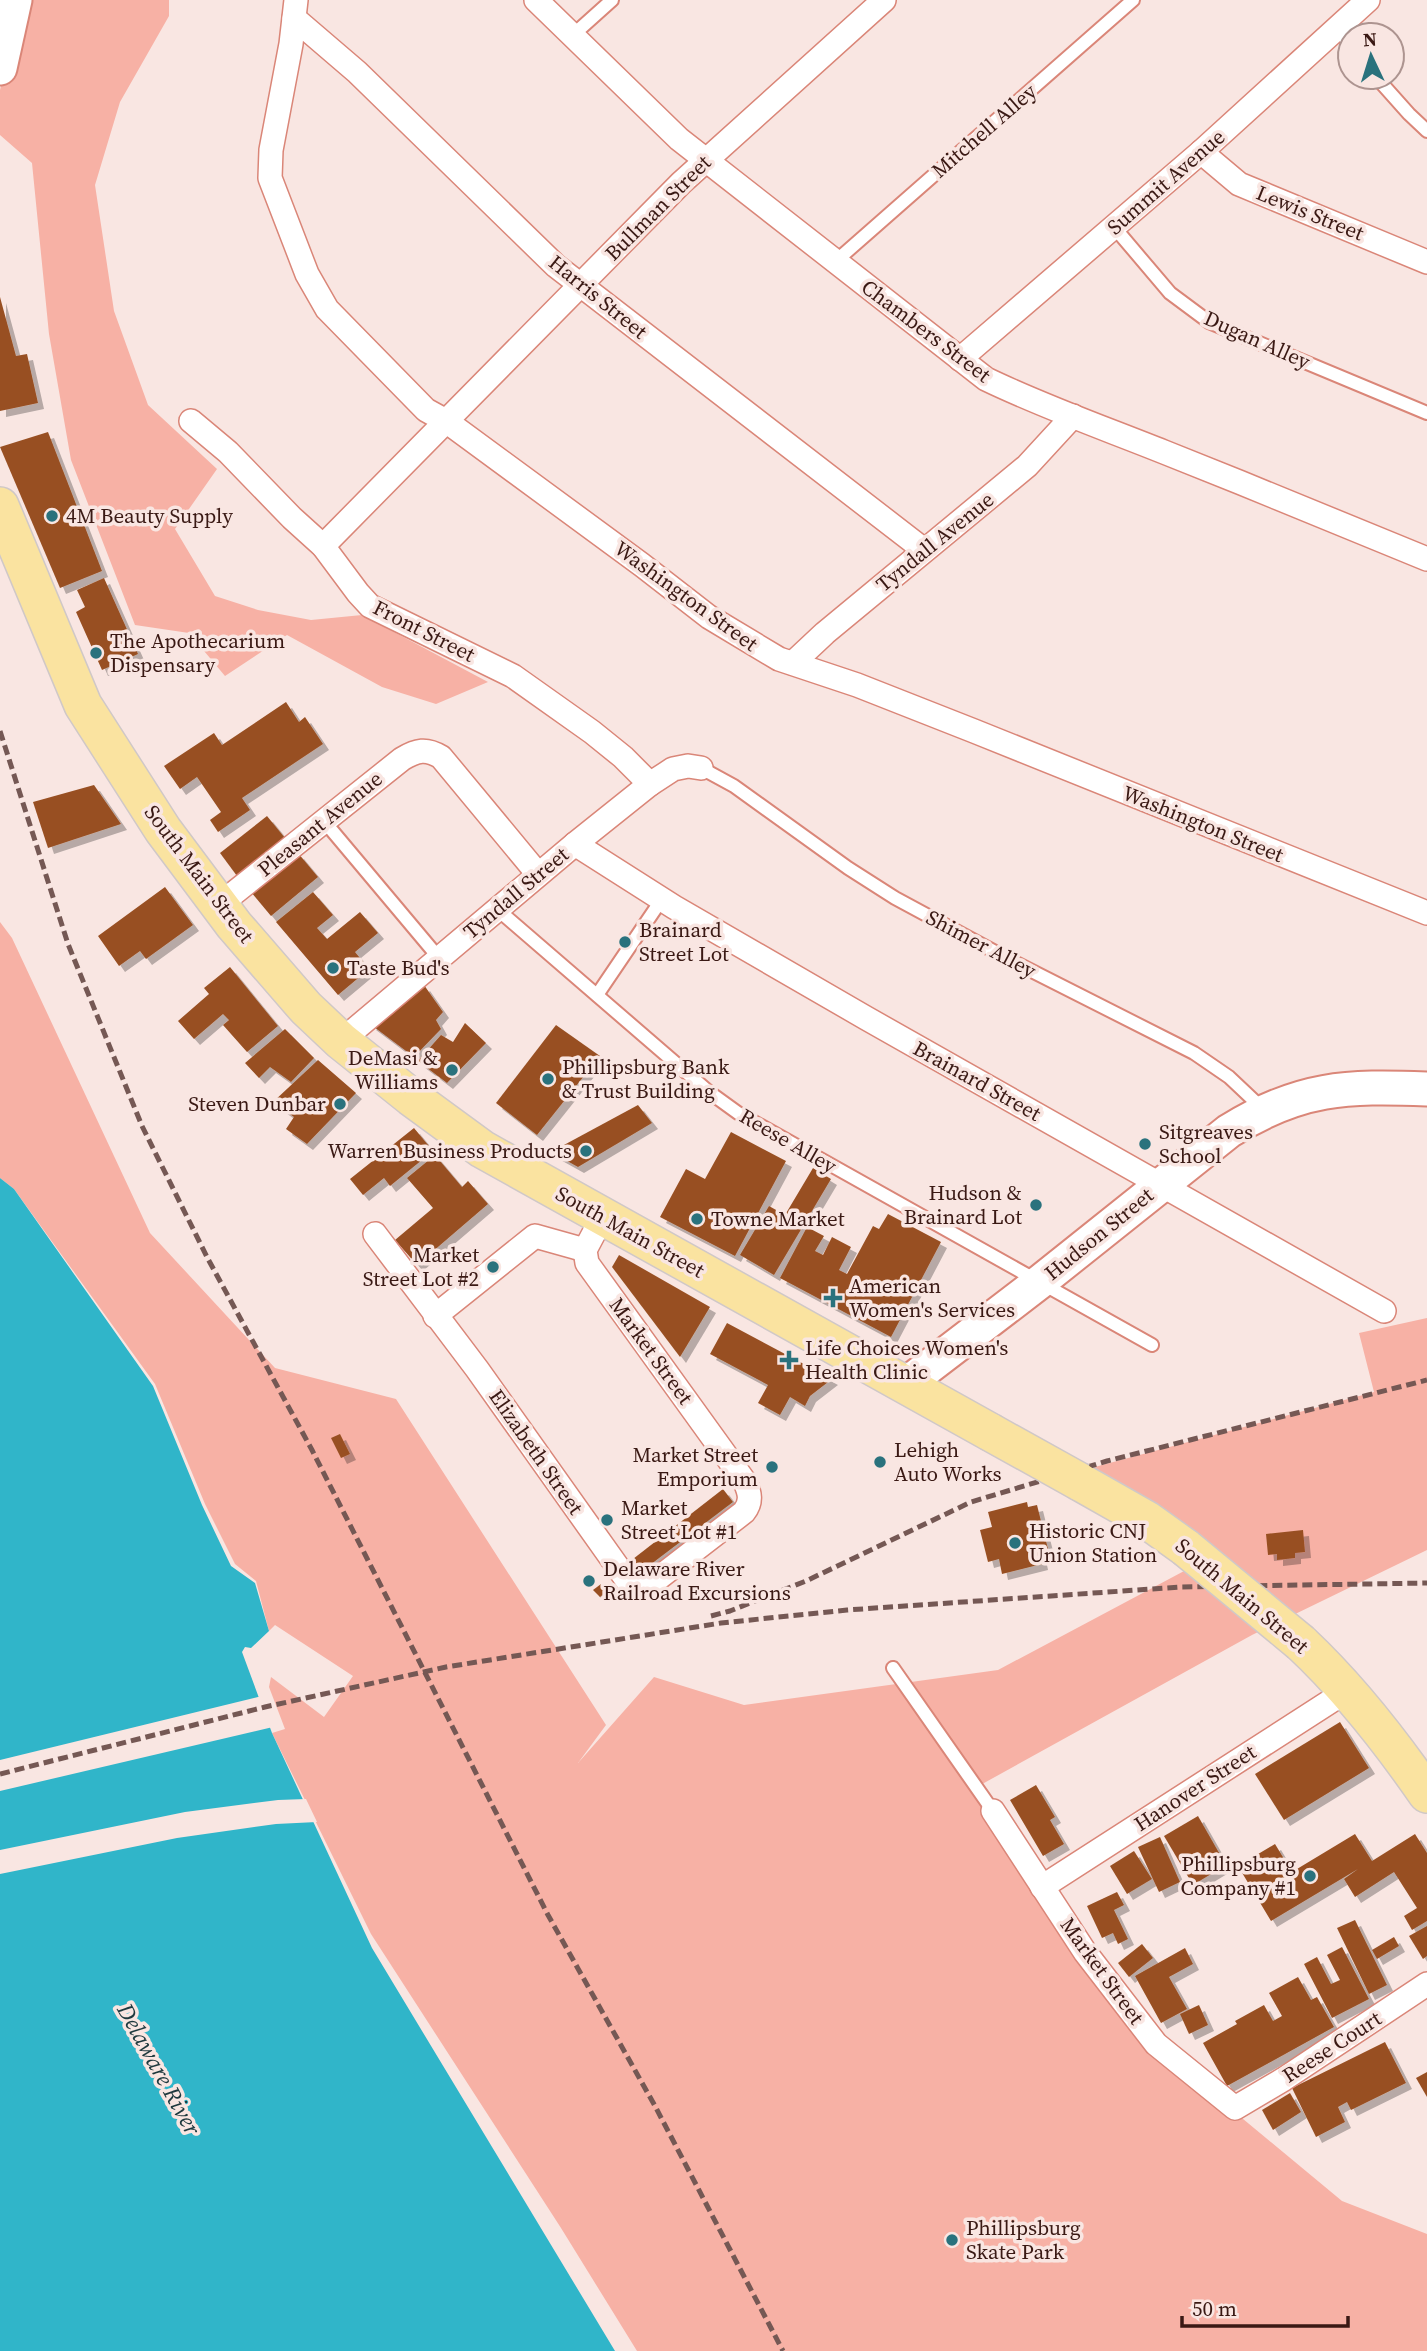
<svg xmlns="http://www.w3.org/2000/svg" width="1427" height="2351" font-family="'Source Serif 4',serif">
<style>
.green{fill:#f7b1a5}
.water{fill:#30b5c9}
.pier{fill:#f9e6e2}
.building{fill:#985023;filter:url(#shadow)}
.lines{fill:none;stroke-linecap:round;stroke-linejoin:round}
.lane-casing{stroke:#da8678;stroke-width:16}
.street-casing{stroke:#da8678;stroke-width:26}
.secondary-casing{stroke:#da8678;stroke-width:37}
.primary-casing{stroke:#d0c8c7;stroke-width:40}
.lane{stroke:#fff;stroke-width:12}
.street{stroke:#fff;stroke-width:23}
.secondary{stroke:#fff;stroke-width:33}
.primary{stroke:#fae3a0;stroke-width:37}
.rail{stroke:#755854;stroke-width:5;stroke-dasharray:10 5;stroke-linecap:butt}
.primary-bridge-casing{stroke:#d0c8c7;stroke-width:40;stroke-linecap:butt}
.primary-bridge{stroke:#fae3a0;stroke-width:37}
.poi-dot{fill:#2a727d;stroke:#f9e6e2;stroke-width:2.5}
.labels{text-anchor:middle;stroke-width:7;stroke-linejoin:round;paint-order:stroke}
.street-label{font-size:21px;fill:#3a1914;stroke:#f9e6e2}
.poi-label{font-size:21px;fill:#3a1914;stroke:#f9e6e2;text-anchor:start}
.water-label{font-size:23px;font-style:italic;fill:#1e393e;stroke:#f9e6e2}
</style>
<defs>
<filter id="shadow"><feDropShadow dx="6" dy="6" stdDeviation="0" flood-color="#0004"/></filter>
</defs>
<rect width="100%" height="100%" fill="#f9e6e2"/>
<g class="green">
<polygon points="22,0 169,0 169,16 120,102 95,185 114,311 148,405 217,469 175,529 215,596 258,610 311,620 362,615 488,682 436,704 382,687 287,635 225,676 189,633 135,625 71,460 49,334 32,163 0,135 0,90"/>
<polygon points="0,922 12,938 150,1233 275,1368 396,1399 606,1725 578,1763 654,1677 744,1705 998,1670 1201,1562 1076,1472 1374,1392 1359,1333 1427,1318 1427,1550 1252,1635 975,1788 1166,2055 1342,2201 1427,2234 1427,2351 637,2351 561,2228 371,1934 272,1733 285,1729 269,1687 271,1677 324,1717 353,1676 275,1625 269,1631 256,1581 235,1564 205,1504 155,1384 14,1189 0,1178"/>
</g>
<polygon class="water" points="0,1178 14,1189 153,1386 202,1505 231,1566 255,1583 269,1631 251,1648 245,1647 242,1652 272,1733 372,1948 615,2351 0,2351"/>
<g class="pier">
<polygon points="262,1696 273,1727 0,1791 0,1760"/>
<polygon points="306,1799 317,1822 276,1824 177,1838 0,1874 0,1850 185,1812 278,1800"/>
</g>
<g class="building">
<polygon points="0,297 16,356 27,354 38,403 0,411"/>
<polygon points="48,432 102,571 60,588 0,447"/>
<polygon points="104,578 138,654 102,670 76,612 85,607 77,590"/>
<polygon points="286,702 299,722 305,717 323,744 242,798 250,810 218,832 210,820 221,812 197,777 180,789 164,766 214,733 222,745"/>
<polygon points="94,785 121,824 48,848 33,802"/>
<polygon points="267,816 285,838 237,876 220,853"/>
<polygon points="298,853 318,877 271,916 251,892"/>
<polygon points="165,887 193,925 146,959 140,951 119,966 98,936"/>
<polygon points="313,892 333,915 317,928 327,939 360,912 378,933 355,952 369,969 338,995 276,922"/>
<polygon points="230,967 278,1026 247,1052 223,1025 229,1020 223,1014 194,1039 178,1021 209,994 204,988"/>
<polygon points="424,985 443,1012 436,1020 441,1029 414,1057 370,1024 398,1001 404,1004"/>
<polygon points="465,1023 486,1043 447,1083 418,1061 441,1035 453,1042"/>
<polygon points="556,1025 600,1056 537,1135 496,1103"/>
<polygon points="285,1029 314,1058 291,1082 270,1067 259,1078 245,1063"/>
<polygon points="318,1060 356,1093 307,1144 286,1129 294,1117 273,1102"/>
<polygon points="638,1105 652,1123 578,1167 551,1152"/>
<polygon points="414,1128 433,1151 390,1186 384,1178 363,1195 350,1179"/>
<polygon points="731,1132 786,1161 735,1256 660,1217 686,1169 705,1179"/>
<polygon points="435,1155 462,1187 468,1181 488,1204 417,1265 395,1240 433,1208 407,1178"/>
<polygon points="813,1168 831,1179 774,1275 740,1255 769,1206 785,1215"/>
<polygon points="888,1214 941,1242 891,1337 780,1278 807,1227 824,1236 815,1251 823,1255 832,1237 851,1247 839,1270 847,1274 873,1226 879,1229"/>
<polygon points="619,1255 710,1307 680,1357 612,1267"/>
<polygon points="727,1323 832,1379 810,1396 805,1406 790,1397 780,1415 758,1403 768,1385 710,1354"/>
<polygon points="340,1434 350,1454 341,1458 331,1438"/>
<polygon points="723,1489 733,1502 642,1571 633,1559"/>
<polygon points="1027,1502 1028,1507 1037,1505 1050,1557 1041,1559 1042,1564 1002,1574 999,1559 988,1562 980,1530 992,1527 988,1512"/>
<polygon points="1303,1530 1305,1552 1295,1553 1295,1558 1277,1560 1277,1554 1268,1555 1266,1534"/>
<polygon points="601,1584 606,1592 600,1597 593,1590"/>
<polygon points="1340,1722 1369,1768 1284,1820 1255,1774"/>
<polygon points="1036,1785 1055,1817 1050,1820 1064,1844 1043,1856 1010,1800"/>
<polygon points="1198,1816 1226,1865 1193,1885 1164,1836"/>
<polygon points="1355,1834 1372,1861 1415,1834 1427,1853 1427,1921 1412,1930 1404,1916 1417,1908 1394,1872 1355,1897 1344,1879 1358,1869 1271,1921 1238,1866 1275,1844 1292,1872"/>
<polygon points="1160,1837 1180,1882 1159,1892 1138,1847"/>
<polygon points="1134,1851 1152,1879 1127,1894 1110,1866"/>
<polygon points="1117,1892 1124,1905 1114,1910 1128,1939 1118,1944 1113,1933 1102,1938 1087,1906"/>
<polygon points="1355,1920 1387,1985 1369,1994 1337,1928"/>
<polygon points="1427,1926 1427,1956 1423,1959 1409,1936"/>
<polygon points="1394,1937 1399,1946 1377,1959 1372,1950"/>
<polygon points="1142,1944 1153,1958 1129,1977 1118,1963"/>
<polygon points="1342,1947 1369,1999 1332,2018 1304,1964 1317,1957 1331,1984 1340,1980 1327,1955"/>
<polygon points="1185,1948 1193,1964 1169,1977 1187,2009 1161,2023 1135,1976"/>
<polygon points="1298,1977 1311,2000 1317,1997 1334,2027 1227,2086 1203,2043 1237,2024 1235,2021 1264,2005 1273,2021 1282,2016 1269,1993"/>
<polygon points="1199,2005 1208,2025 1189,2034 1180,2014"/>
<polygon points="1385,2042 1406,2083 1351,2110 1347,2102 1338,2107 1345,2122 1316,2137 1292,2088"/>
<polygon points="1427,2072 1427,2097 1416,2078"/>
<polygon points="1290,2093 1301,2112 1273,2130 1262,2110"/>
</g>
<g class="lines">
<g class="lane-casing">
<g id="lane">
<polyline points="1337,28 1350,44"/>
<polyline points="573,35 612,0"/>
<polyline points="1376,77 1409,114 1427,131"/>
<polyline points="1114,227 1170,293 1209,322 1427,413"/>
<polyline points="836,261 1133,0"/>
<polyline points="701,768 734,786 848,868 895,898 1010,960 1194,1053 1229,1077 1264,1110"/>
<polyline points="324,821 439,958"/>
<polyline points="497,909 709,1092 738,1113 1152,1345"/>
<polyline points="597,995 662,899"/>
<polyline points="893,1668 993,1811"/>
</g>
</g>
<g class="street-casing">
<g id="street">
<polyline points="296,0 291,44 271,150 270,178 307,274 327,309 426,410 446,421 642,565 709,617 779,659 857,685 974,731 1427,913"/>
<path d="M536 0 679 139 986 379C1044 407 1104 428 1164 452 1252 487 1340 523 1427 559"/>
<polyline points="294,18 357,72 556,266 924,550"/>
<polyline points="1201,152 1239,184 1427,262"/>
<polyline points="960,359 1201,152 1368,0"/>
<polyline points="191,421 228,452 292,518 323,546 358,593 370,606 513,676 592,732 623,757 650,784"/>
<polyline points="323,546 681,183 884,0"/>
<polyline points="793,663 825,633 1027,466 1073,416"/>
<polyline points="575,844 674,907 866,1018 1384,1311"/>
<path d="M219 905 402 759C417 750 426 748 441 757L538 874"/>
<polyline points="341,1041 575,844 650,784 673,769 688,766 701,768"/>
<path d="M375 1234 477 1369 634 1590 656 1580 744 1512C752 1502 750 1493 745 1482L587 1263 585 1250 603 1216"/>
<polyline points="435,1316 535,1236 585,1250"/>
<polyline points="993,1811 1085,1952 1156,2044 1235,2108 1284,2079 1427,1984"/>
<polyline points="1042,1887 1348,1690"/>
</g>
</g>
<g class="secondary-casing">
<g id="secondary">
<polyline points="0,68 15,0"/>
<path d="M905 1385 1041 1281 1229 1131C1300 1087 1346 1086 1427 1089"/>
</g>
</g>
<g class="primary-casing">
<g id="primary">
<polyline points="0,506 83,705 163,830 234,925 306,1008 341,1041 411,1097 482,1149 990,1432"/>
<polyline points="1080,1482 1147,1520 1186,1548"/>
<path d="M1301 1643C1350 1689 1389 1739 1427 1794"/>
</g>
</g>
<use href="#lane" class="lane"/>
<use href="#street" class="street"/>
<use href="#secondary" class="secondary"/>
<use href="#primary" class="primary"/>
<g class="rail">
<polyline points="0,731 68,944 142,1126 208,1259 312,1450 548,1915 655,2106 783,2351"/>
<polyline points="711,1616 730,1611 806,1581 971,1502 1107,1461 1427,1380"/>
<polyline points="0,1774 265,1707 446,1667 721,1623 847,1610 1181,1587 1427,1583"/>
</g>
<g class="primary-bridge-casing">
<g id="primary-bridge">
<polyline points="990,1432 1080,1482"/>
<polyline points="1186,1548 1301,1643"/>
</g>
</g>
<use href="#primary-bridge" class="primary-bridge"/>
</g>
<g class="poi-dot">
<circle cx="52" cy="516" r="7"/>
<circle cx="96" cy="653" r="7"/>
<circle cx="625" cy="942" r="7"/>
<circle cx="333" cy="968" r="7"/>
<circle cx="452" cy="1070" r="7"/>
<circle cx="548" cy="1079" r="7"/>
<circle cx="340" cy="1104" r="7"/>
<circle cx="1145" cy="1144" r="7"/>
<circle cx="586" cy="1151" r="7"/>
<circle cx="1036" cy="1205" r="7"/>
<circle cx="697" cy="1219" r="7"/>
<circle cx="493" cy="1267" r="7"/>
<path d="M829.5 1287.5h7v7h7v7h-7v7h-7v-7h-7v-7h7z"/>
<path d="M785.5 1349.5h7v7h7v7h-7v7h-7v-7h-7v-7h7z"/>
<circle cx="880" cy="1462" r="7"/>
<circle cx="772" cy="1467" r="7"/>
<circle cx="607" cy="1520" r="7"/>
<circle cx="1015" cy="1543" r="7"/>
<circle cx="589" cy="1581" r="7"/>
<circle cx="1310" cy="1876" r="7"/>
<circle cx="952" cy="2240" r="7"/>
</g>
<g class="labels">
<g class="street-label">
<text transform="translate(984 131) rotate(-41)" y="7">Mitchell Alley</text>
<text transform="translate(1166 182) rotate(-41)" y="7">Summit Avenue</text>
<text transform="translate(658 208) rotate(-45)" y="7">Bullman Street</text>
<text transform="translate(1310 213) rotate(22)" y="7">Lewis Street</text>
<text transform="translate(598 297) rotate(39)" y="7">Harris Street</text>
<text transform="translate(926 331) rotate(37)" y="7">Chambers Street</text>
<text transform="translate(1257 340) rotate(24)" y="7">Dugan Alley</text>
<text transform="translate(935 542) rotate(-39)" y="7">Tyndall Avenue</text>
<text transform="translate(686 596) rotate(36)" y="7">Washington Street</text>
<text transform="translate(424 631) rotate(27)" y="7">Front Street</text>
<text transform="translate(320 824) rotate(-39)" y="7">Pleasant Avenue</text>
<text transform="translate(1203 824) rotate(22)" y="7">Washington Street</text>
<text transform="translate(199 874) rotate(53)" y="7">South Main Street</text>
<text transform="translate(516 893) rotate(-40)" y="7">Tyndall Street</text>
<text transform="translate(981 944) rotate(28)" y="7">Shimer Alley</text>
<text transform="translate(977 1081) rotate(29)" y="7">Brainard Street</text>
<text transform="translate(788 1141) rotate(30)" y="7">Reese Alley</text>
<text transform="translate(630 1232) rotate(29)" y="7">South Main Street</text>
<text transform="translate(1099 1234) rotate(-39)" y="7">Hudson Street</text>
<text transform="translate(651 1351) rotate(54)" y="7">Market Street</text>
<text transform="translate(536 1452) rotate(55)" y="7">Elizabeth Street</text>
<text transform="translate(1242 1596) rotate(40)" y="7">South Main Street</text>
<text transform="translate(1195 1788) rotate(-33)" y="7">Hanover Street</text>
<text transform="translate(1102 1971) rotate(54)" y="7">Market Street</text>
<text transform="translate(1332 2047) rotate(-33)" y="7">Reese Court</text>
</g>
<g class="poi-label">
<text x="66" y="523">4M Beauty Supply</text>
<text x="110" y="648">The Apothecarium<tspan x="110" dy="24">Dispensary</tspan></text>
<text x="639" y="937">Brainard<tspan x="639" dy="24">Street Lot</tspan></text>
<text x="347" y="975">Taste Bud's</text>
<text x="438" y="1065" text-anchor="end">DeMasi &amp;<tspan x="438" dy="24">Williams</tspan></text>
<text x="562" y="1074">Phillipsburg Bank<tspan x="562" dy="24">&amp; Trust Building</tspan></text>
<text x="326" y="1111" text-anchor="end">Steven Dunbar</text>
<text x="1159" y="1139">Sitgreaves<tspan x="1159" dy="24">School</tspan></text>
<text x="572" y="1158" text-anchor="end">Warren Business Products</text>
<text x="1022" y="1200" text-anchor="end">Hudson &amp;<tspan x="1022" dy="24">Brainard Lot</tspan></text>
<text x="711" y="1226">Towne Market</text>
<text x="479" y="1262" text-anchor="end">Market<tspan x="479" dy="24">Street Lot #2</tspan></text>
<text x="849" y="1293">American<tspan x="849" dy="24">Women's Services</tspan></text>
<text x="805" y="1355">Life Choices Women's<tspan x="805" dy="24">Health Clinic</tspan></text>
<text x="894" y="1457">Lehigh<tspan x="894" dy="24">Auto Works</tspan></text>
<text x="758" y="1462" text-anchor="end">Market Street<tspan x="758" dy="24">Emporium</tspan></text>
<text x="621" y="1515">Market<tspan x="621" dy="24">Street Lot #1</tspan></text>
<text x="1029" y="1538">Historic CNJ<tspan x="1029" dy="24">Union Station</tspan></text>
<text x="603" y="1576">Delaware River<tspan x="603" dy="24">Railroad Excursions</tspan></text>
<text x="1296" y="1871" text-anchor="end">Phillipsburg<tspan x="1296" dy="24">Company #1</tspan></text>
<text x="966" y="2235">Phillipsburg<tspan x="966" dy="24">Skate Park</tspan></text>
</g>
<g class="water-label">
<text transform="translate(159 2069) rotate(61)" y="8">Delaware River</text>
</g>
</g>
<g transform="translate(1371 56) rotate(356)"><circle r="33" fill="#f9e6e2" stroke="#ad9490" stroke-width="2"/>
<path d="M0-5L12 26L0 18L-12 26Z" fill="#2a727d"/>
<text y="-10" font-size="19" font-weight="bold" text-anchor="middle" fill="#3a1914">N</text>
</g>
<path d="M1182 2316v10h166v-10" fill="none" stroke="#3a1914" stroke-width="3.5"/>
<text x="1192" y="2316" font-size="21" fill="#3a1914" stroke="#f9e6e2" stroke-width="5" paint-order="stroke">50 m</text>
</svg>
